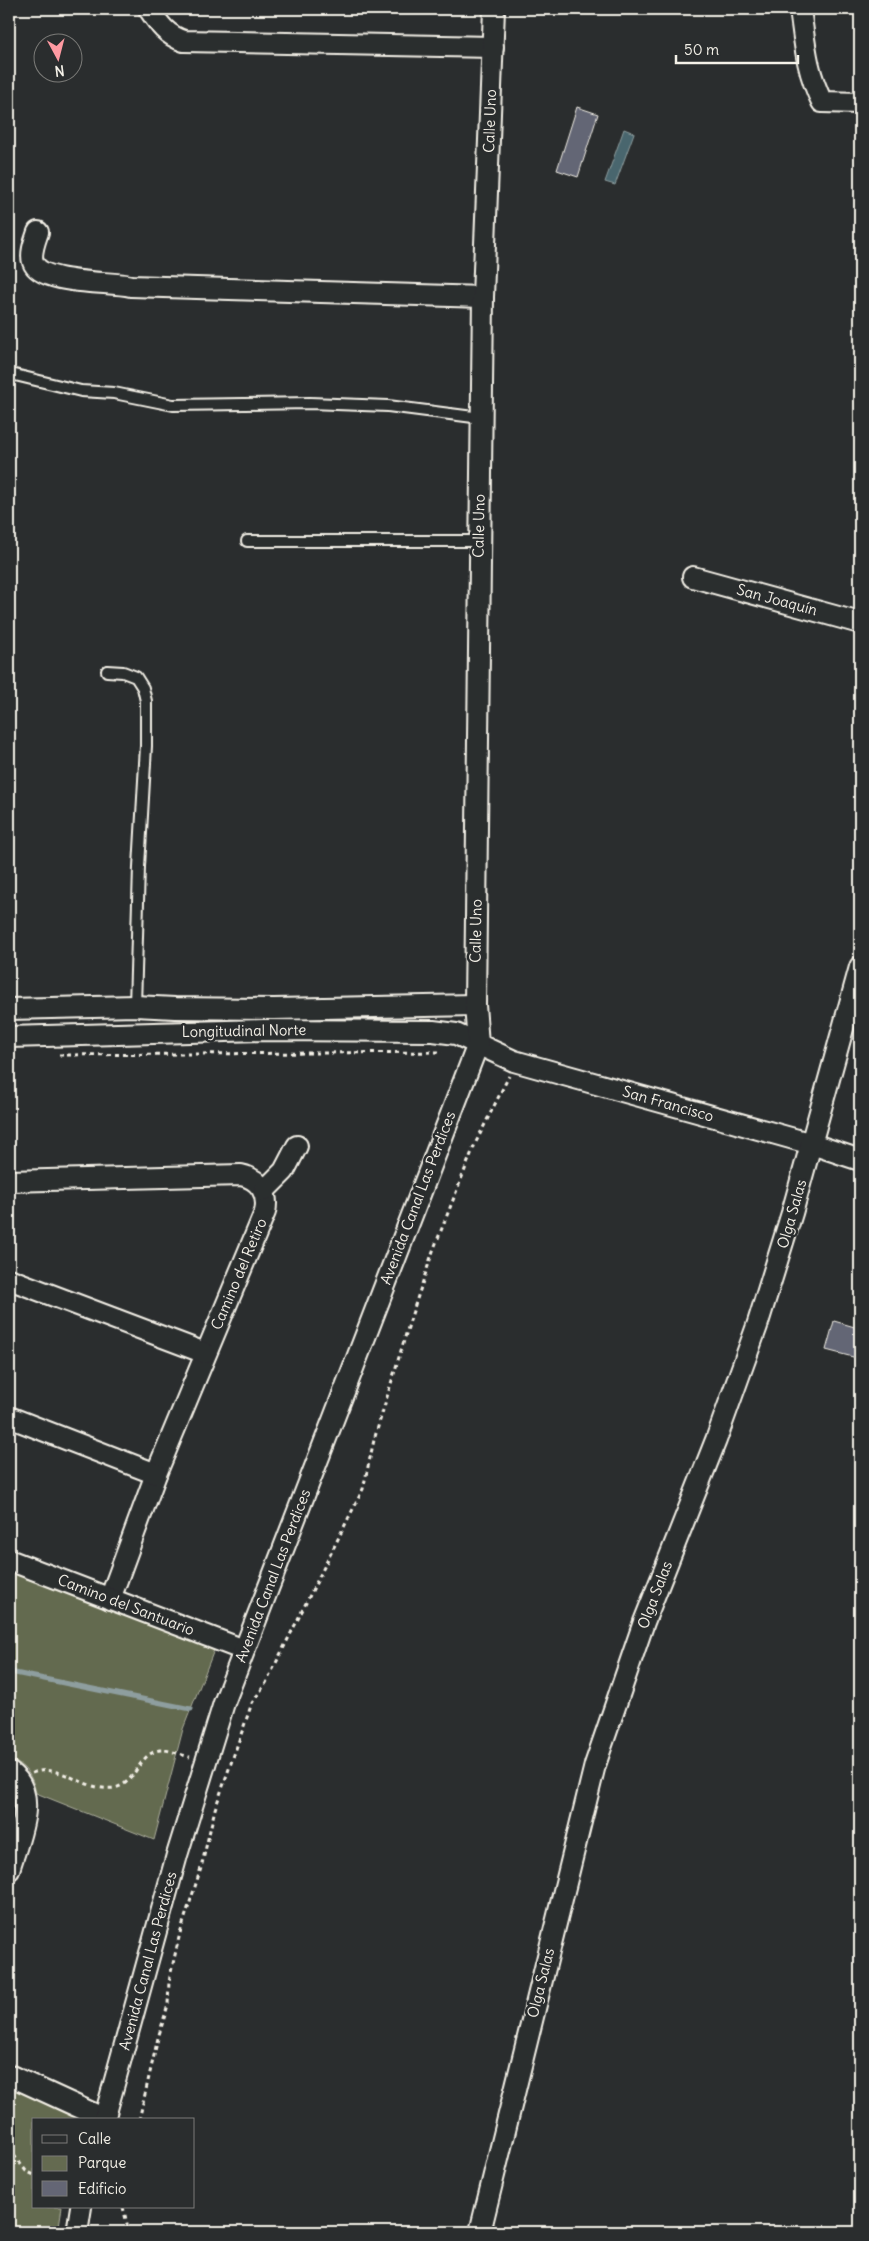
<svg xmlns="http://www.w3.org/2000/svg" width="869" height="2241" font-family="Delius,sans-serif">
<style>
.green{fill:#646a50;stroke:#acae9c}
.water{fill:#4a666e;stroke:#8e9e9f}
.lines{fill:none;stroke-linecap:round;stroke-linejoin:round}
.stream{stroke:#8e9e9f;stroke-width:5}
.building{fill:#646675;stroke:#f4f1e8}
.lane-casing{stroke:#f4f1e8;stroke-width:14}
.street-casing{stroke:#f4f1e8;stroke-width:24}
.path{stroke:#f4f1e8;stroke-width:3;stroke-dasharray:4 4;stroke-linecap:butt}
.lane{stroke:#2a2d2e;stroke-width:10}
.street{stroke:#2a2d2e;stroke-width:20}
.labels{text-anchor:middle;stroke-width:5;stroke-linejoin:round;paint-order:stroke}
.street-label{font-size:15px;fill:#f4f1e8;stroke:#2a2d2e}
</style>
<rect width="100%" height="100%" fill="#2a2d2e"/>
<filter id="ink" filterUnits="userSpaceOnUse"><feTurbulence type="fractalNoise" baseFrequency=".02" numOctaves="2"/><feDisplacementMap in="SourceGraphic" scale="10" xChannelSelector="R" yChannelSelector="G"/><feConvolveMatrix kernelMatrix="1 2 1 2 8 2 1 2 1" color-interpolation-filters="sRGB"/></filter>
<g filter="url(#ink)">
<g class="green">
<path d="M9 1571 216 1645 183 1729 154 1840 36 1793C32 1775 26 1766 9 1759Z"/>
<polygon points="9,2087 81,2120 34,2120 34,2207 62,2207 58,2232 9,2232"/>
</g>
<polygon class="water" points="624,129 634,133 615,185 605,182"/>
<g class="lines">
<polyline class="stream" points="9,1669 15,1673 191,1709"/>
</g>
<g class="building">
<polygon points="577,107 598,114 578,177 557,170"/>
<polygon points="834,1321 858,1328 857,1334 860,1335 860,1347 857,1358 826,1350"/>
</g>
<g class="lines">
<g class="lane-casing">
<g id="lane">
<polyline points="15,375 81,391 114,393 173,405 310,403 388,406 481,418"/>
<polyline points="247,541 479,541"/>
<polyline points="107,671 123,672 136,677 143,688 146,701 146,746 139,867 135,1006"/>
</g>
</g>
<g class="street-casing">
<g id="street">
<path d="M149 9C159 24 166 35 184 41L493 47"/>
<path d="M800 9C805 44 806 69 822 102L860 103"/>
<path d="M38 232C35 241 30 253 33 262 41 285 110 281 131 286L483 297"/>
<polyline points="693,577 860,623"/>
<polyline points="9,1009 135,1006 175,1008 274,1009 475,1005"/>
<polyline points="9,1037 263,1030 433,1031 456,1034 514,1061 812,1144 860,1160"/>
<path d="M9 1181 241 1175C260 1179 269 1194 265 1212L156 1474 110 1599"/>
<polyline points="264,1191 284,1171 297,1146"/>
<polyline points="9,1279 205,1353"/>
<polyline points="9,1417 156,1474"/>
<polyline points="9,1560 244,1650"/>
<path d="M9 1772C41 1794 17 1841 9 1870"/>
<polyline points="9,2075 105,2119"/>
<polyline points="104,2120 177,1855 224,1703 478,1044 475,1005 483,297 494,9"/>
<polyline points="77,2232 81,2207"/>
<polyline points="480,2232 595,1765 644,1622 716,1440 757,1326 792,1213 860,967"/>
</g>
</g>
<g class="path">
<polyline points="59,1055 443,1052"/>
<path d="M32 1773C63 1762 83 1792 114 1788 137 1784 137 1754 160 1750 168 1749 181 1755 190 1757"/>
<polyline points="139,2120 158,2038 168,2005 169,1981 180,1933 201,1868 215,1809 252,1703 266,1683 363,1489 374,1440 412,1314 433,1251 475,1144 509,1076"/>
<polyline points="9,2149 26,2171 34,2175"/>
<polyline points="123,2207 129,2232"/>
</g>
<use href="#lane" class="lane"/>
<use href="#street" class="street"/>
</g>
</g>
<g class="labels">
<g class="street-label">
<text transform="translate(490 121) rotate(-88)" y="5">Calle Uno</text>
<text transform="translate(479 526) rotate(-89)" y="5">Calle Uno</text>
<text transform="translate(777 600) rotate(15)" y="5">San Joaquín</text>
<text transform="translate(476 931) rotate(-89)" y="5">Calle Uno</text>
<text transform="translate(244 1031) rotate(-1)" y="5">Longitudinal Norte</text>
<text transform="translate(668 1104) rotate(16)" y="5">San Francisco</text>
<text transform="translate(418 1198) rotate(-69)" y="5">Avenida Canal Las Perdices</text>
<text transform="translate(792 1214) rotate(-74)" y="5">Olga Salas</text>
<text transform="translate(239 1274) rotate(-67)" y="5">Camino del Retiro</text>
<text transform="translate(273 1576) rotate(-69)" y="5">Avenida Canal Las Perdices</text>
<text transform="translate(655 1595) rotate(-69)" y="5">Olga Salas</text>
<text transform="translate(126 1605) rotate(21)" y="5">Camino del Santuario</text>
<text transform="translate(148 1961) rotate(-75)" y="5">Avenida Canal Las Perdices</text>
<text transform="translate(541 1983) rotate(-76)" y="5">Olga Salas</text>
</g>
</g>
<rect width="869" height="2241" fill="none" stroke="#2a2d2e" stroke-width="30"/>
<rect x="15" y="15" width="839" height="2211" fill="none" stroke="#f4f1e8" stroke-width="2" filter="url(#ink)"/>
<rect x="32" y="2118" width="162" height="90" fill="#2a2d2e" stroke="#7b7b78"/>
<rect x="42" y="2135" width="25" height="8" fill="#2a2d2e" stroke="#7b7b78"/>
<text x="78" y="2144" font-size="15" fill="#f4f1e8">Calle</text>
<rect x="42" y="2156" width="25" height="15" fill="#646a50" stroke="#7b7b78"/>
<text x="78" y="2168" font-size="15" fill="#f4f1e8">Parque</text>
<rect x="42" y="2181" width="25" height="15" fill="#646675" stroke="#7b7b78"/>
<text x="78" y="2194" font-size="15" fill="#f4f1e8">Edificio</text>
<g transform="translate(58 58) rotate(173)"><circle r="24" fill="#2a2d2e" stroke="#7b7b78"/>
<path d="M0-4L9 19L0 12L-9 19Z" fill="#ff9aa2"/>
<text y="-8" font-size="14" font-weight="bold" text-anchor="middle" fill="#f4f1e8">N</text>
</g>
<path d="M676 55v8h122v-8" fill="none" stroke="#f4f1e8" stroke-width="2.5"/>
<text x="684" y="55" font-size="15" fill="#f4f1e8" stroke="#2a2d2e" stroke-width="4" paint-order="stroke">50 m</text>
</svg>
